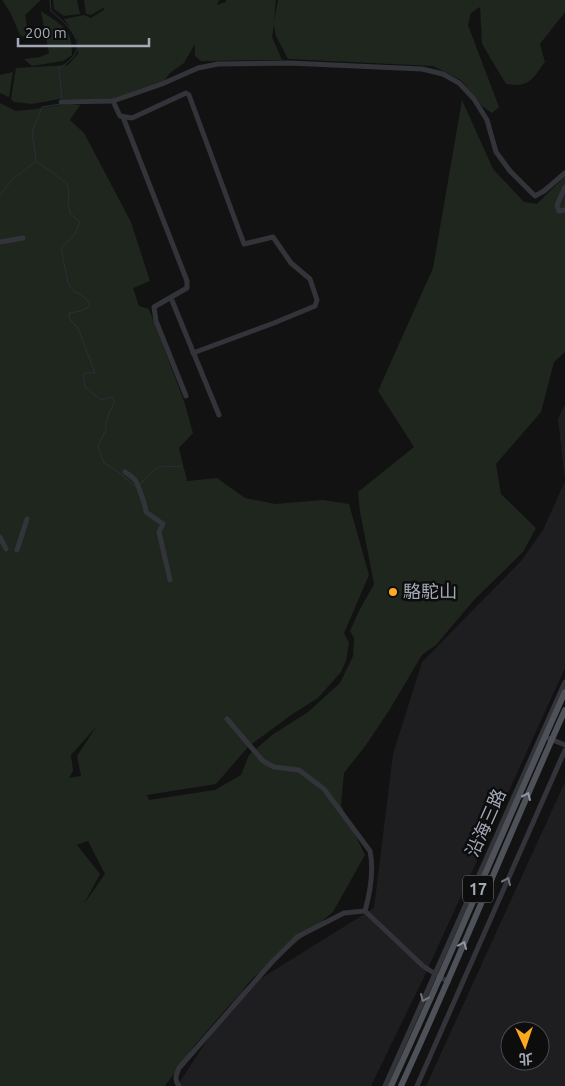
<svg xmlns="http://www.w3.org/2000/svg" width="565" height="1086" font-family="Ubuntu,'Noto Sans TC',sans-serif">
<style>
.built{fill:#1e1e20;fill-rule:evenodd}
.green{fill:#1e261e;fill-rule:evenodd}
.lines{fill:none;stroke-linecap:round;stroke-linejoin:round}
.stream{stroke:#273138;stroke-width:1}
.minor{stroke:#323439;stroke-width:5}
.major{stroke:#4e5158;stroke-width:6}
.oneway{stroke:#9197a2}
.oneway2{stroke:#70747d}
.poi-dot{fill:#feaa1f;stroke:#0d0d0e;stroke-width:2}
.labels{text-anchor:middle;stroke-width:5;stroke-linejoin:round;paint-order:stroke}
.shield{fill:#0d0d0e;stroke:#757a83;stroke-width:1}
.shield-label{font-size:16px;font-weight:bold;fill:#a2a9b5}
.poi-label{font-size:18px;fill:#a2a9b5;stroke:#0d0d0e;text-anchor:start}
.street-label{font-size:18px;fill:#a2a9b5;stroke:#0d0d0e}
</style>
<rect width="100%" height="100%" fill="#121213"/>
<g class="built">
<polygon points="565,404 565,668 424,977 371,1086 177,1086 239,992 374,908 393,754 422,662 521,561 543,530 565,481 558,419"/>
<path d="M565 782V1086H426L532 854ZM510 1031H540V1061H510Z"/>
</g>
<g class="green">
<polygon points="2,0 41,0 25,15 29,39 20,35 10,12"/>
<polygon points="53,0 77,0 80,14 64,16 54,9"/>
<path d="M84 0H219L217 5 226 2V0H276L274 21 278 0H565V12L540 44 545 62C532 79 530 88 506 84L482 44 480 7 471 13 468 25 499 107 492 113 482 106 461 80 433 66 288 59 276 36 274 25 272 37 282 60 201 61 195 56V44L184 63 170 73 162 84 117 100 60 99 32 104 14 102 11 99 16 68 68 65 78 54V40L64 19 84 15 91 18 105 9 103 8 91 15 86 14Z"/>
<path d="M41 11C61 25 73 28 72 55L63 61 32 66 24 59 40 57 49 53Z"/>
<polygon points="13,72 9,97 0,93 0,75"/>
<path d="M462 100 493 169 524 202 537 204 565 176V352L554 362 541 412 496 464 501 494 536 528 523 552 474 600 436 645 422 655 390 709 366 745 344 773 341 805 365 855 333 912 253 978 194 1046 165 1086H0V103L16 111 35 109 67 104 80 105 70 120 84 133 131 222 150 281 133 288 139 306 149 309 184 401 193 433 179 448 187 481 217 478 245 498 275 504 323 500 349 504 369 575 344 633 349 643 346 661 341 672 318 698 291 715 248 747 216 784 147 795 149 800 215 790 241 775 249 755 272 735 308 712 340 683 353 656 354 638 350 631 360 609 374 584 360 512 358 492 414 447 378 391 433 268ZM96 727 77 756 81 776 69 778 73 771 71 755ZM88 841 105 874 84 904 100 874 77 845Z"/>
</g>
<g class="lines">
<g class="stream">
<path d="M50 0 51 11C72 29 94 48 59 68L62 99"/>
<polyline points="61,104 42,107 32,132 36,161 67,183 69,191 68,205 71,214 80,222 75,234 61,248 68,283 74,292 80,294 87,300 90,306 81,311 69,313 70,320 78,328 95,373 85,373 83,375 85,387 101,400 112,397 114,400 114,404 110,411 106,422 106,429 98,447 104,463 117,471 134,486"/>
<polyline points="0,195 13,179 35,162"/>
<polyline points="140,484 158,467 182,466"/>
</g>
<g class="minor">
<polyline points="113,101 120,116 132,118 186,93 189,95 244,244 273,237 291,263 310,279 317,300 315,306 274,323 193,353"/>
<polyline points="61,102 113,101 162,84 198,68 218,64 289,63 422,69 443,74 459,83 474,99 487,120 496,152 510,171 535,196 544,191 565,173"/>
<polyline points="123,117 187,281 187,288 154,307 156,321 186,396"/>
<polyline points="565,187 557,205 559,211 565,210"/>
<polyline points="0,242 23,238"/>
<polyline points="171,298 219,415"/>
<path d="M125 472C128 474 133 477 135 480 138 484 146 507 146 512L163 524 159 532 170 580"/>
<polyline points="0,537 6,549"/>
<polyline points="17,550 27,519"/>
<polyline points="543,736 565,745"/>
<polyline points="365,911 423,966 448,982"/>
<path d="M179 1086C174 1080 176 1075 179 1068L272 962 297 937 344 913 365 911C370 893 374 870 370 851L324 789 299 770 274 767 263 761 227 719"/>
<polyline points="385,1086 565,682"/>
<polyline points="417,1086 565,750"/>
</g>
<g class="major">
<path d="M391 1086C451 956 506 823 565 692"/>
<path d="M401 1086C458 962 509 835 565 710"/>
</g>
</g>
<defs><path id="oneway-chevron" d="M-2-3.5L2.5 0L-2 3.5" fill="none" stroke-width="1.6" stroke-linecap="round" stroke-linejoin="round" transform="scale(1.25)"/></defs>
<g class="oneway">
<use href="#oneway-chevron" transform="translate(527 796) rotate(-66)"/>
<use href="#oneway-chevron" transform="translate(463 945) rotate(-67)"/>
</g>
<g class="oneway2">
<use href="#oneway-chevron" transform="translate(507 881) rotate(-66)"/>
<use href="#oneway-chevron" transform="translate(424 998) rotate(114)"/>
</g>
<circle class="poi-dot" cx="393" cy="592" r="5"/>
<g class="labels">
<rect class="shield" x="463" y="875.5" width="30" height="27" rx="4"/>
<g class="shield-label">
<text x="478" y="895">17</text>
</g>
<g class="poi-label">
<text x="403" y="598">駱駝山</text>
</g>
<g class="street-label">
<text transform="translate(486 823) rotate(-66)" y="6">沿海三路</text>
</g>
</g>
<g transform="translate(525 1046) rotate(177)"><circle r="24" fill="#0d0d0e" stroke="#494b51"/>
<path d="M0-4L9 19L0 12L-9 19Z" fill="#feaa1f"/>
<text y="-8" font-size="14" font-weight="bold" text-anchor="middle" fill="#a2a9b5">北</text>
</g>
<path d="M18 38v8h131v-8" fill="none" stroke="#a2a9b5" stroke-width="2.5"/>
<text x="25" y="38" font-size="15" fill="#a2a9b5" stroke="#0d0d0e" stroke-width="4" paint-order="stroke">200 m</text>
</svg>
